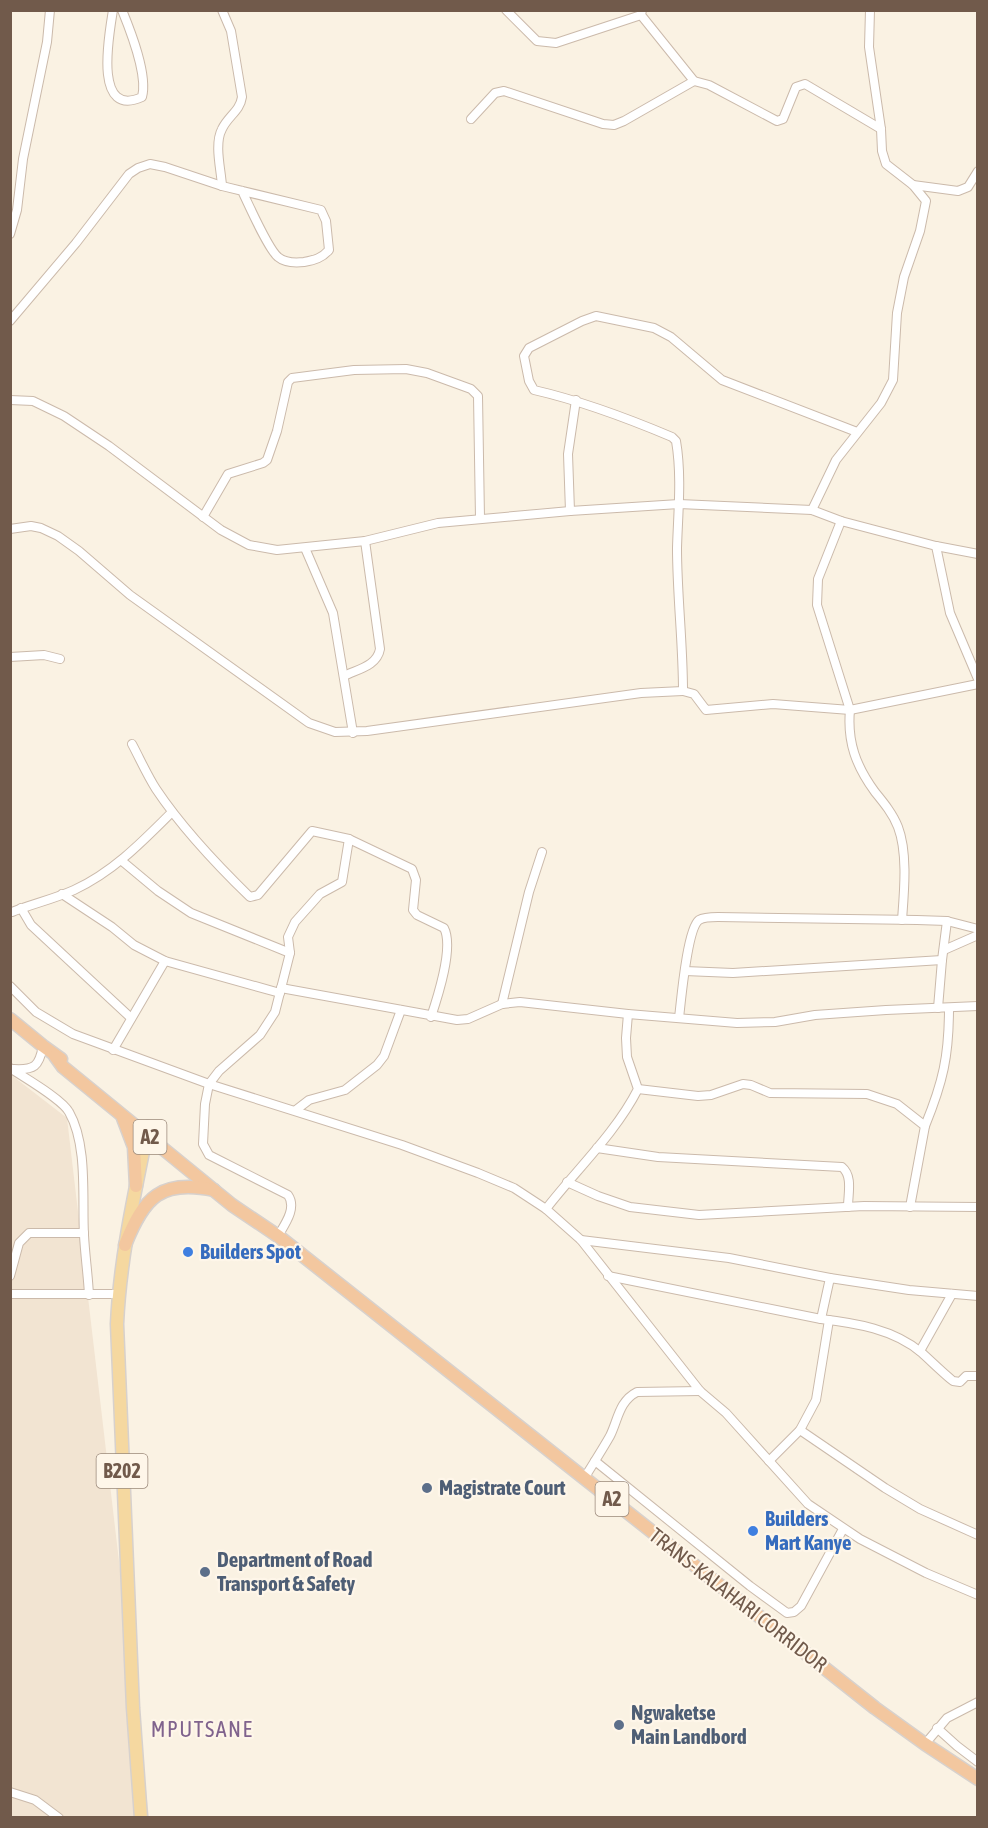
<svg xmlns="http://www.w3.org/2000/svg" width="988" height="1828" font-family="'Asap Condensed',sans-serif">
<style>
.residential{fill:#f2e4d2}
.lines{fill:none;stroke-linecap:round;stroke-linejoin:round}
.minor-casing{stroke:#cbbaab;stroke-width:10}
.primary-casing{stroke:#d7d1cd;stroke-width:15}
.trunk-casing{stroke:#d7d1cd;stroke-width:15}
.minor{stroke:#fff;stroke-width:8}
.primary{stroke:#f5d8a0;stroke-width:12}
.trunk{stroke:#f3c79f;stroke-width:12}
.shop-dot{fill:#3f7fe0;stroke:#fef6e9;stroke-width:2}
.service-dot{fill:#5c6f8a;stroke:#fef6e9;stroke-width:2}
.labels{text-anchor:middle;stroke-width:4.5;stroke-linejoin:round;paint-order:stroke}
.shield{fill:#fef6e9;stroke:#9b897a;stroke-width:1.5}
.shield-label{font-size:20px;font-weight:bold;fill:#715a4b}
.shop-label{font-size:21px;font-weight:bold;fill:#366cbe;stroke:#fef6e9;text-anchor:start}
.service-label{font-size:21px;font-weight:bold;fill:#4e5e75;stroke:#fef6e9;text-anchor:start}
.street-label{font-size:21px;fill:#715a4b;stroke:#fef6e9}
.neighbourhood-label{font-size:22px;letter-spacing:1.5px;fill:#80638d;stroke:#fef6e9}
</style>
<rect width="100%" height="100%" fill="#faf2e3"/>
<polygon class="residential" points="10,1074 67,1118 149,1817 11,1817"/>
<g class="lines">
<g class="minor-casing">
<g id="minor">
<path d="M113 10C109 35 93 119 142 97 148 75 131 32 122 10"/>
<path d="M222 10 231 31 242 97C240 111 228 116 222 129 214 144 221 169 222 186"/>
<polyline points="506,10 537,41 556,43 641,15"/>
<polyline points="642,10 641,15 694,81 709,85 777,121 783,119 796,87 805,84 881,129"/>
<polyline points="471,119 495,93 504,91 603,124 614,125 624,121 694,81"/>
<polyline points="913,185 958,191 968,187 978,171"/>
<polyline points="10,234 17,210 23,159 47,42 50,10"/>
<path d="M10 321 76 243 129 174 138 168 150 164 165 167 222 186 321 210 326 221 329 250C322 258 315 260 304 262 295 263 285 263 278 257 268 249 249 205 242 191"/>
<polyline points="10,400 33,401 64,416 109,446 221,530 249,545 277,550 365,541 438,523 570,511 679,504 812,510 841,521 936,546 978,554"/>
<polyline points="812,510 836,460 881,403 893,380 897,313 904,277 920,231 926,201 913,185 886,164 882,151 881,129 869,47 870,10"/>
<polyline points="570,511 568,454 576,400"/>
<polyline points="203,517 228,474 263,463 267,460 277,431 288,382 292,378 354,370 406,369 427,373 471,389 478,396 480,518"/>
<path d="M841 521 818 579 817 605 850 710C847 742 856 766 875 792 884 803 893 814 898 827 908 853 904 893 902 920"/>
<path d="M10 529 31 526 41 528 58 536 79 551 130 595 309 723 335 732 367 731 641 693 683 691C683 643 677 595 677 548 678 513 682 476 676 441L672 437C627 418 582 401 534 390L529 381 524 356 529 348 582 321 596 316 654 328 671 337 722 380 857 432"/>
<polyline points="936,546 950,613 978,679"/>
<polyline points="305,548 333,613 353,733"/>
<polyline points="10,657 44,655 60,659"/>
<path d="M344 676C358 669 377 666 380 649L365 541"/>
<polyline points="683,691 694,694 706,710 773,704 850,710 978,684"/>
<path d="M132 744C140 759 147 775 156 789 182 828 216 864 250 897L258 895 312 831 349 839 412 869 416 880 413 910 417 915 444 928C454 947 438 996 431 1017"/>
<polyline points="122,861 158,891 191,913 290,953"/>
<polyline points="62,894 112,927 134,945 165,961 280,993"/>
<polyline points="21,908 31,925 131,1018"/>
<path d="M12 912C32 904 54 899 74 890 113 872 142 842 172 812"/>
<polyline points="944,950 978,935"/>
<polyline points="685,971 733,973 942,960"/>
<polyline points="10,986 36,1012 73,1034 209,1084 402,1145 478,1173 514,1188 546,1209 581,1240 700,1391 726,1413 808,1504 860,1539 926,1573 978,1595"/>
<polyline points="281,988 457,1020 468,1019 502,1004 520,1002 628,1014 737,1023 775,1022 815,1015 886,1010 978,1006"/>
<polyline points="502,1004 529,892 542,852"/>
<polyline points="938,1008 942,960 947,921"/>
<path d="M679 1018C681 1002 687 929 699 920 704 917 712 917 718 917L917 920 947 921 978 929"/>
<polyline points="113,1050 165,961"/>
<path d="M10 1068C25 1078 62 1099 69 1112 88 1145 82 1199 84 1235 85 1255 88 1275 89 1295"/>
<path d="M14 1069C34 1070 39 1067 43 1046"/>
<polyline points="638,1089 698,1096 711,1095 743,1084 751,1085 770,1093 867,1094 897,1104 925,1126 910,1207"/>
<polyline points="296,1110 309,1100 345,1090 377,1065 384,1056 401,1010"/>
<path d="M925 1126C943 1082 949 1056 949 1008"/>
<path d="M597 1148 658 1157 842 1167C853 1176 848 1194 848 1207"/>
<polyline points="567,1182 598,1196 630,1207 699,1215 864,1206 978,1207"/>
<path d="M546 1209C576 1170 615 1134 638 1089L627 1057 626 1038 628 1014"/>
<path d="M278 1236C285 1224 297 1208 288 1195L209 1155 203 1144 205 1104 209 1084 219 1071 260 1035 275 1012 290 953 288 937 295 922 320 894 342 882 349 839"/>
<polyline points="581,1240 729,1258 830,1278"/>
<polyline points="10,1276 19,1243 29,1233 84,1233"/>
<polyline points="608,1276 821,1319 830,1278 909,1290 978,1296"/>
<polyline points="10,1294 118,1294"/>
<path d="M821 1319C855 1323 894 1329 922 1353 932 1362 942 1372 953 1381L960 1382 966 1376H978"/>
<polyline points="920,1351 952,1294"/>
<polyline points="800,1430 885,1488 920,1509 978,1535"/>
<polyline points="595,1461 750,1586 787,1613 794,1612 801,1606 843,1529"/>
<polyline points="769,1461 800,1430 816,1400 829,1320"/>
<path d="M585 1477C593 1464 602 1450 610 1436 618 1420 619 1401 637 1392L700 1391"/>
<polyline points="937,1728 957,1746 978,1762"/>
<polyline points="925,1744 947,1718 978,1702"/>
<polyline points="10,1792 35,1800 59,1818"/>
</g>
</g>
<g class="primary-casing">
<path id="primary" d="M141 1818 133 1708 117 1324C120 1257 135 1192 148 1127"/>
</g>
<g class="trunk-casing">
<g id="trunk">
<polyline points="10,1019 43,1046 61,1059"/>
<polyline points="55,1056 63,1067 232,1205 278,1236 875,1708 925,1744 978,1779"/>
<polyline points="123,1118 134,1147 136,1186"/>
<path d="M125 1245C144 1197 161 1179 214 1190"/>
</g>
</g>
<use href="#minor" class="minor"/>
<use href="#primary" class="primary"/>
<use href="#trunk" class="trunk"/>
</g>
<g class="shop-dot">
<circle cx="188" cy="1252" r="6"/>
<circle cx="753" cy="1531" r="6"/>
</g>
<g class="service-dot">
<circle cx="427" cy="1488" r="6"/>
<circle cx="205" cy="1572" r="6"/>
<circle cx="619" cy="1725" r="6"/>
</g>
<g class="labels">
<g class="shield">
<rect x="133.5" y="1120" width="33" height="34" rx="4.5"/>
<rect x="96.5" y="1454" width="51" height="34" rx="4.5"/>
<rect x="595.5" y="1482" width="33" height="34" rx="4.5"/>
</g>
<g class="shield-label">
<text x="150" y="1144">A2</text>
<text x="122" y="1478">B202</text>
<text x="612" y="1506">A2</text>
</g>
<g class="shop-label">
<text x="200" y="1259">Builders Spot</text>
<text x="765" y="1526">Builders<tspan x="765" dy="24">Mart Kanye</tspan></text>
</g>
<g class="service-label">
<text x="439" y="1495">Magistrate Court</text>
<text x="217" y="1567">Department of Road<tspan x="217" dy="24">Transport &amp; Safety</tspan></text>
<text x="631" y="1720">Ngwaketse<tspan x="631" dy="24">Main Landbord</tspan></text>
</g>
<g class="street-label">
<text transform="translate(738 1600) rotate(38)" y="7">TRANS-KALAHARI CORRIDOR</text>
</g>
<g class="neighbourhood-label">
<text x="202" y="1737">MPUTSANE</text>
</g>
</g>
<rect width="988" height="1828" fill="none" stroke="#715a4b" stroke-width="24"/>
</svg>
